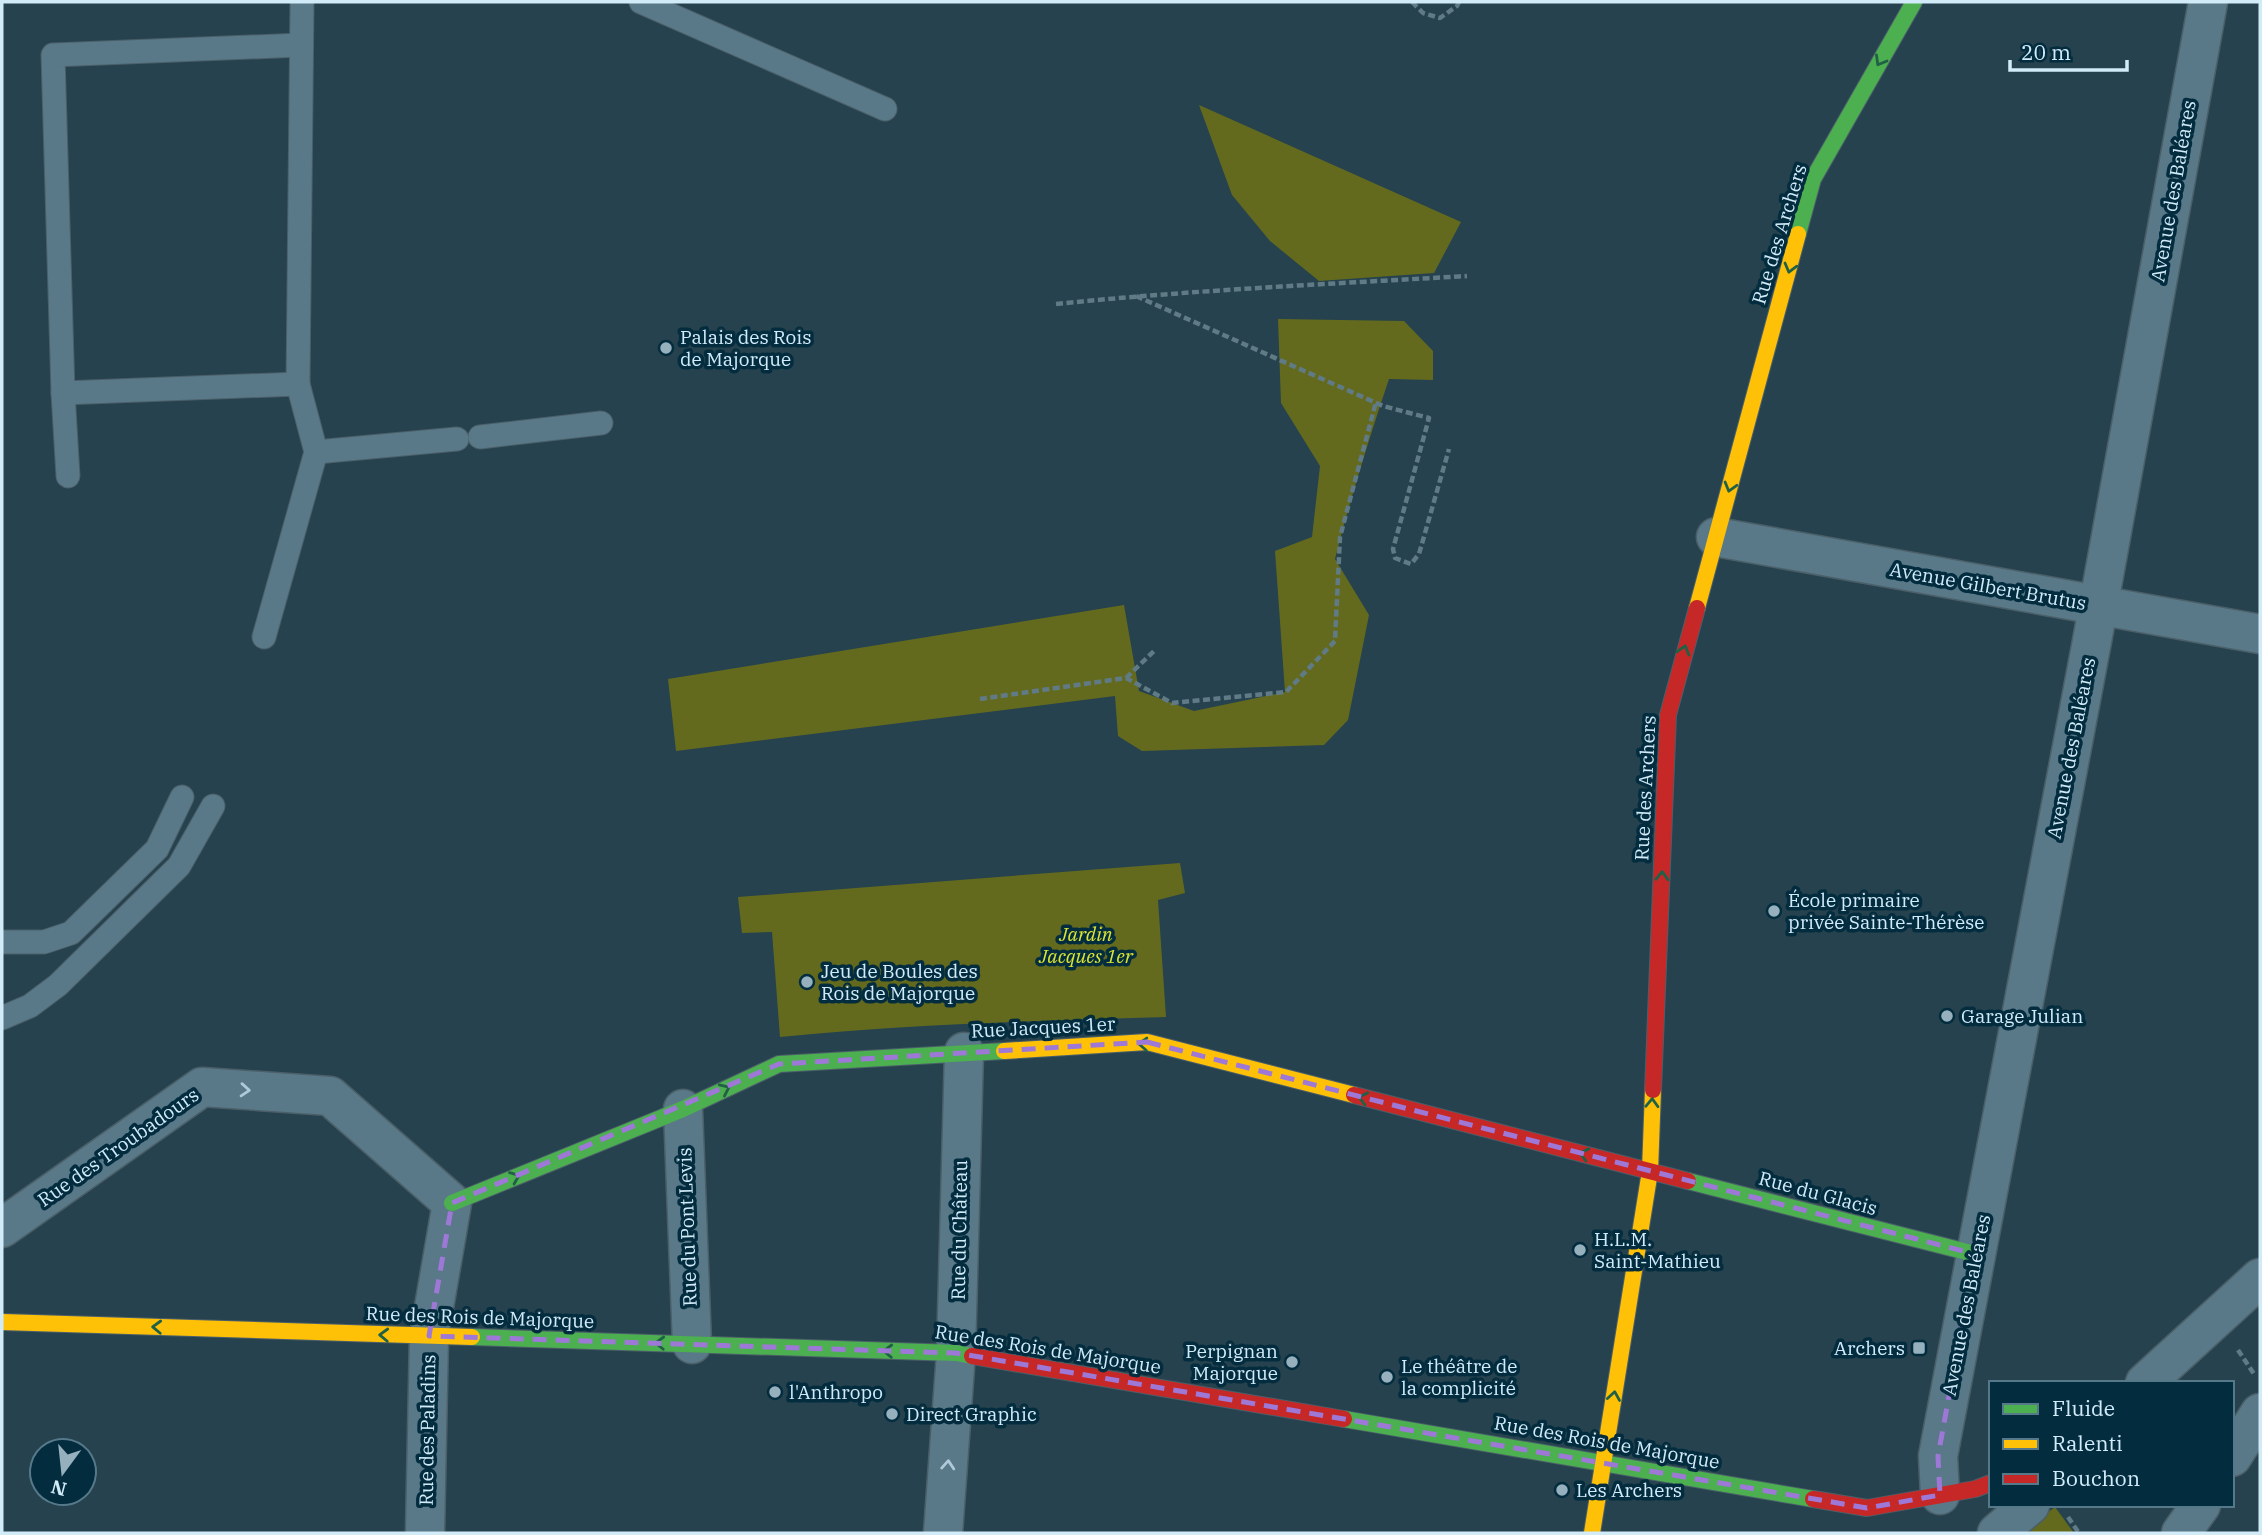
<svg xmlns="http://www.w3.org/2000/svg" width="2262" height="1535" font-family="'IBM Plex Serif',serif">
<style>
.green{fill:#636a1e}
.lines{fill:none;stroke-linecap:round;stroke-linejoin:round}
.lane-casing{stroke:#4b5f69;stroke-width:25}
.street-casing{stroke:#4b5f69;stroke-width:41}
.fast-casing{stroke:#4b5f69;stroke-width:18}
.slow-casing{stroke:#4b5f69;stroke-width:18}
.jam-casing{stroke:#4b5f69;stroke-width:18}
.path{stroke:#607a86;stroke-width:4.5;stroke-dasharray:7 3.5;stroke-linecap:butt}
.lane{stroke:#597988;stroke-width:23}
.street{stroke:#597988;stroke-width:38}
.fast{stroke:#4caf50;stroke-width:16}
.slow{stroke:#ffc107;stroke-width:16}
.jam{stroke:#c62828;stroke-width:16}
.oneway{stroke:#206146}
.oneway2{stroke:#aec9d7}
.marked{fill:none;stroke:#9e78d6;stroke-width:5;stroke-dasharray:14 9;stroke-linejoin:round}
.poi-dot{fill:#96b0bd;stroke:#032d3f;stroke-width:2.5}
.labels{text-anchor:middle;stroke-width:7;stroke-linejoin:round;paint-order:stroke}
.street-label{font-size:19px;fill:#d2ebf9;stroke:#032d3f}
.poi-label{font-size:19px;fill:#d2ebf9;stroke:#032d3f;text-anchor:start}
.park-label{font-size:19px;font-style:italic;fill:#dee633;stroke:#032d3f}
</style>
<rect width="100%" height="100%" fill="#26424e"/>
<g class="green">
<polygon points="1199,105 1461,222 1434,273 1319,281 1270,241 1232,195"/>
<path d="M1278 319 1404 321 1433 351V380L1389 379C1369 439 1350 499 1335 559L1369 615 1348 720 1324 745 1142 751 1118 736 1115 696 676 751 668 679 1124 605 1139 691 1194 711 1285 692 1275 551 1312 537 1320 466 1281 403Z"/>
<path d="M1180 863 1185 893 1158 900 1166 1017C1037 1021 908 1024 780 1037L772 932 742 933 738 897Z"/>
<polygon points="2055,1507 2074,1533 2021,1533"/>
</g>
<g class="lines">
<g class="lane-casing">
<g id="lane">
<polyline points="641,2 885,109"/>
<polyline points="63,393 298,384"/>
<polyline points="480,437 601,423"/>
<polyline points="316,452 457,439"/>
<polyline points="68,476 63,393 53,55 301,45"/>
<polyline points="264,637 316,452 298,384 302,2"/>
<polyline points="2,942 44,942 71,933 157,849 182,797"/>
<polyline points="2,1018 30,1006 58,985 179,866 213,806"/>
</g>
</g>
<g class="street-casing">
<g id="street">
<polyline points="1716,537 2260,634"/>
<polyline points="683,1109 692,1344"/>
<polyline points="2,1228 202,1087 330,1096 452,1203 429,1336 425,1533"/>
<polyline points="2145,1383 2260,1278"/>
<polyline points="2232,1457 2260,1413"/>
<polyline points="1940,1495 1938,1456 2092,641 2208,2"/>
<polyline points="943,1533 956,1353 964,1052"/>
<polyline points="1997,1533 2030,1505"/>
<polyline points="2181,1533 2201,1505"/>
</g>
</g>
<g class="fast-casing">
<g id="fast">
<polyline points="1798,234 1813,179 1914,2"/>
<polyline points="1688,1181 1975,1254"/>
<polyline points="452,1203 683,1109 779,1064 1004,1051"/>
<polyline points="472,1337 956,1353 972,1356"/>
<polyline points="1344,1419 1813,1499"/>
</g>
</g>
<g class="slow-casing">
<g id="slow">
<polyline points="1697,608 1798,234"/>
<polyline points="1004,1051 1147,1042 1354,1095"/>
<polyline points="2,1322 472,1337"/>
<polyline points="1592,1533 1650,1171 1653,1090"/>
</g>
</g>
<g class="jam-casing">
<g id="jam">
<polyline points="1653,1090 1668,715 1697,608"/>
<polyline points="1354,1095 1688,1181"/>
<polyline points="972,1356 1344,1419"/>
<polyline points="1813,1499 1867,1508 1975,1489 1991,1483"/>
</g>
</g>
<g class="path">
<polyline points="1412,2 1423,13 1440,18 1457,6 1459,2"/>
<polyline points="1136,296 1383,406 1429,418 1393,549 1395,558 1411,564 1419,554 1449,449"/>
<path d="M1056 304C1193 290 1330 284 1467 276"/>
<polyline points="1126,678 1155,650"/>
<polyline points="980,699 1126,678 1172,703 1286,692 1335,641 1340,537 1376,402"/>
<polyline points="2238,1350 2254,1374"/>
<polyline points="2068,1517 2079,1533"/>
</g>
<use href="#lane" class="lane"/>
<use href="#street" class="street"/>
<use href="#fast" class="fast"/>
<use href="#slow" class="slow"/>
<use href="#jam" class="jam"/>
</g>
<defs><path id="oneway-chevron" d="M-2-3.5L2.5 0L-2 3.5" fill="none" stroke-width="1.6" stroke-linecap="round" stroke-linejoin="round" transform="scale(1.75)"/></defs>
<g class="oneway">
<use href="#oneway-chevron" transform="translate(1880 61) rotate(120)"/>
<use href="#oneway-chevron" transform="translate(1790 268) rotate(105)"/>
<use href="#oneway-chevron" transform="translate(1730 487) rotate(106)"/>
<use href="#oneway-chevron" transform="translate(1684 650) rotate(-74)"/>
<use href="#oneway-chevron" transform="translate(1662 876) rotate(-88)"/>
<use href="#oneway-chevron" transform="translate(1143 1044) rotate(-177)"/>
<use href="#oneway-chevron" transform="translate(725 1089) rotate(-25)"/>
<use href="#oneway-chevron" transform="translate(1363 1098) rotate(-166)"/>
<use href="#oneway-chevron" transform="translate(1652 1103) rotate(-88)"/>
<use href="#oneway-chevron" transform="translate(1584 1154) rotate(-166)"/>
<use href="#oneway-chevron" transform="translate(515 1177) rotate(-22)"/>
<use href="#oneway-chevron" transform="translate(157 1327) rotate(-178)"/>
<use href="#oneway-chevron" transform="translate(384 1335) rotate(-178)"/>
<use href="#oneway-chevron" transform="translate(660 1343) rotate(-178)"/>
<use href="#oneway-chevron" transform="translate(888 1351) rotate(-178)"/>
<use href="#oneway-chevron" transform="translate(1614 1396) rotate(-81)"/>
</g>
<g class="oneway2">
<use href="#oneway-chevron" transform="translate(245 1090) rotate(4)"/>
<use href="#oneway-chevron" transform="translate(948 1465) rotate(-86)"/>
</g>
<path class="marked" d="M1147 1042 1975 1254 1938 1456 1940 1495 1867 1508 956 1353 429 1336 452 1203 779 1064Z"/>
<g class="poi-dot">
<circle cx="666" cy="348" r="7"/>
<circle cx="1774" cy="911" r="7"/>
<circle cx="807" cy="982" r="7"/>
<circle cx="1947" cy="1016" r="7"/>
<circle cx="1580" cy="1250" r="7"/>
<rect x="1912" y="1341" width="14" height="14" rx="3.5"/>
<circle cx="1292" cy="1362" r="7"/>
<circle cx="1387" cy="1377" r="7"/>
<circle cx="775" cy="1392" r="7"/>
<circle cx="892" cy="1414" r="7"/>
<circle cx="1562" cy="1490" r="7"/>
</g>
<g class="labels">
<g class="street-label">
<text transform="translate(2173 191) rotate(-80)" y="7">Avenue des Baléares</text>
<text transform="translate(1779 234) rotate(-73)" y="7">Rue des Archers</text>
<text transform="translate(1988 586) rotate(10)" y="7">Avenue Gilbert Brutus</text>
<text transform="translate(2071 748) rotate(-79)" y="7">Avenue des Baléares</text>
<text transform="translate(1645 788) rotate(-87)" y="7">Rue des Archers</text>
<text transform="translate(1043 1027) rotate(-3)" y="7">Rue Jacques 1er</text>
<text transform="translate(118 1147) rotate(-35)" y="7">Rue des Troubadours</text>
<text transform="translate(1818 1193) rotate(15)" y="7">Rue du Glacis</text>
<text transform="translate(687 1227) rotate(-92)" y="7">Rue du Pont Levis</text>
<text transform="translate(959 1230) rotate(-89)" y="7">Rue du Château</text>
<text transform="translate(1966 1305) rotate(-79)" y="7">Avenue des Baléares</text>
<text transform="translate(480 1317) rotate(2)" y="7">Rue des Rois de Majorque</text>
<text transform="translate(1048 1349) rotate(9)" y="7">Rue des Rois de Majorque</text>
<text transform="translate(427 1430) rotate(-89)" y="7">Rue des Paladins</text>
<text transform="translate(1607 1442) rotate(10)" y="7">Rue des Rois de Majorque</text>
</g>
<g class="poi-label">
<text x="680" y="344">Palais des Rois<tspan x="680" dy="22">de Majorque</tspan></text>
<text x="1788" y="907">École primaire<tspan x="1788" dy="22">privée Sainte-Thérèse</tspan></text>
<text x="821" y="978">Jeu de Boules des<tspan x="821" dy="22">Rois de Majorque</tspan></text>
<text x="1961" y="1023">Garage Julian</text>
<text x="1594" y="1246">H.L.M.<tspan x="1594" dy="22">Saint-Mathieu</tspan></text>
<text x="1905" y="1355" text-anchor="end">Archers</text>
<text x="1278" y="1358" text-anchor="end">Perpignan<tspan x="1278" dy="22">Majorque</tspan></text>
<text x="1401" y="1373">Le théâtre de<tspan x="1401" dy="22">la complicité</tspan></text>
<text x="789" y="1399">l'Anthropo</text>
<text x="906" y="1421">Direct Graphic</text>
<text x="1576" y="1497">Les Archers</text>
</g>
<g class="park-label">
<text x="1086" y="941">Jardin<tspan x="1086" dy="22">Jacques 1er</tspan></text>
</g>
</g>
<rect width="2262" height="1535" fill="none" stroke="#d2ebf9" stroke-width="7"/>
<rect x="1989" y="1381" width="245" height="126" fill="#032d3f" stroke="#567989" stroke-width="2"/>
<rect x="2003" y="1404" width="35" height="10" fill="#4caf50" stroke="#567989" stroke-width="2"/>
<text x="2052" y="1416" font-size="21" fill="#d2ebf9">Fluide</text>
<rect x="2003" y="1439" width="35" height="10" fill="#ffc107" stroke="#567989" stroke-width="2"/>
<text x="2052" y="1451" font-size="21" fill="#d2ebf9">Ralenti</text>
<rect x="2003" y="1474" width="35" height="10" fill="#c62828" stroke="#567989" stroke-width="2"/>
<text x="2052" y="1486" font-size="21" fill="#d2ebf9">Bouchon</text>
<g transform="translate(63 1472) rotate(195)"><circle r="33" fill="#032d3f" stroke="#567989" stroke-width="2"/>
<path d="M0-5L12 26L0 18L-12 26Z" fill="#96b0bd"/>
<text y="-10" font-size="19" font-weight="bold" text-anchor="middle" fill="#d2ebf9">N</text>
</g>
<path d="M2010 60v10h117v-10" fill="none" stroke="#d2ebf9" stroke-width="3.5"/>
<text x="2021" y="60" font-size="21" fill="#d2ebf9" stroke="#032d3f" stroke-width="5" paint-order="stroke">20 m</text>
</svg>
